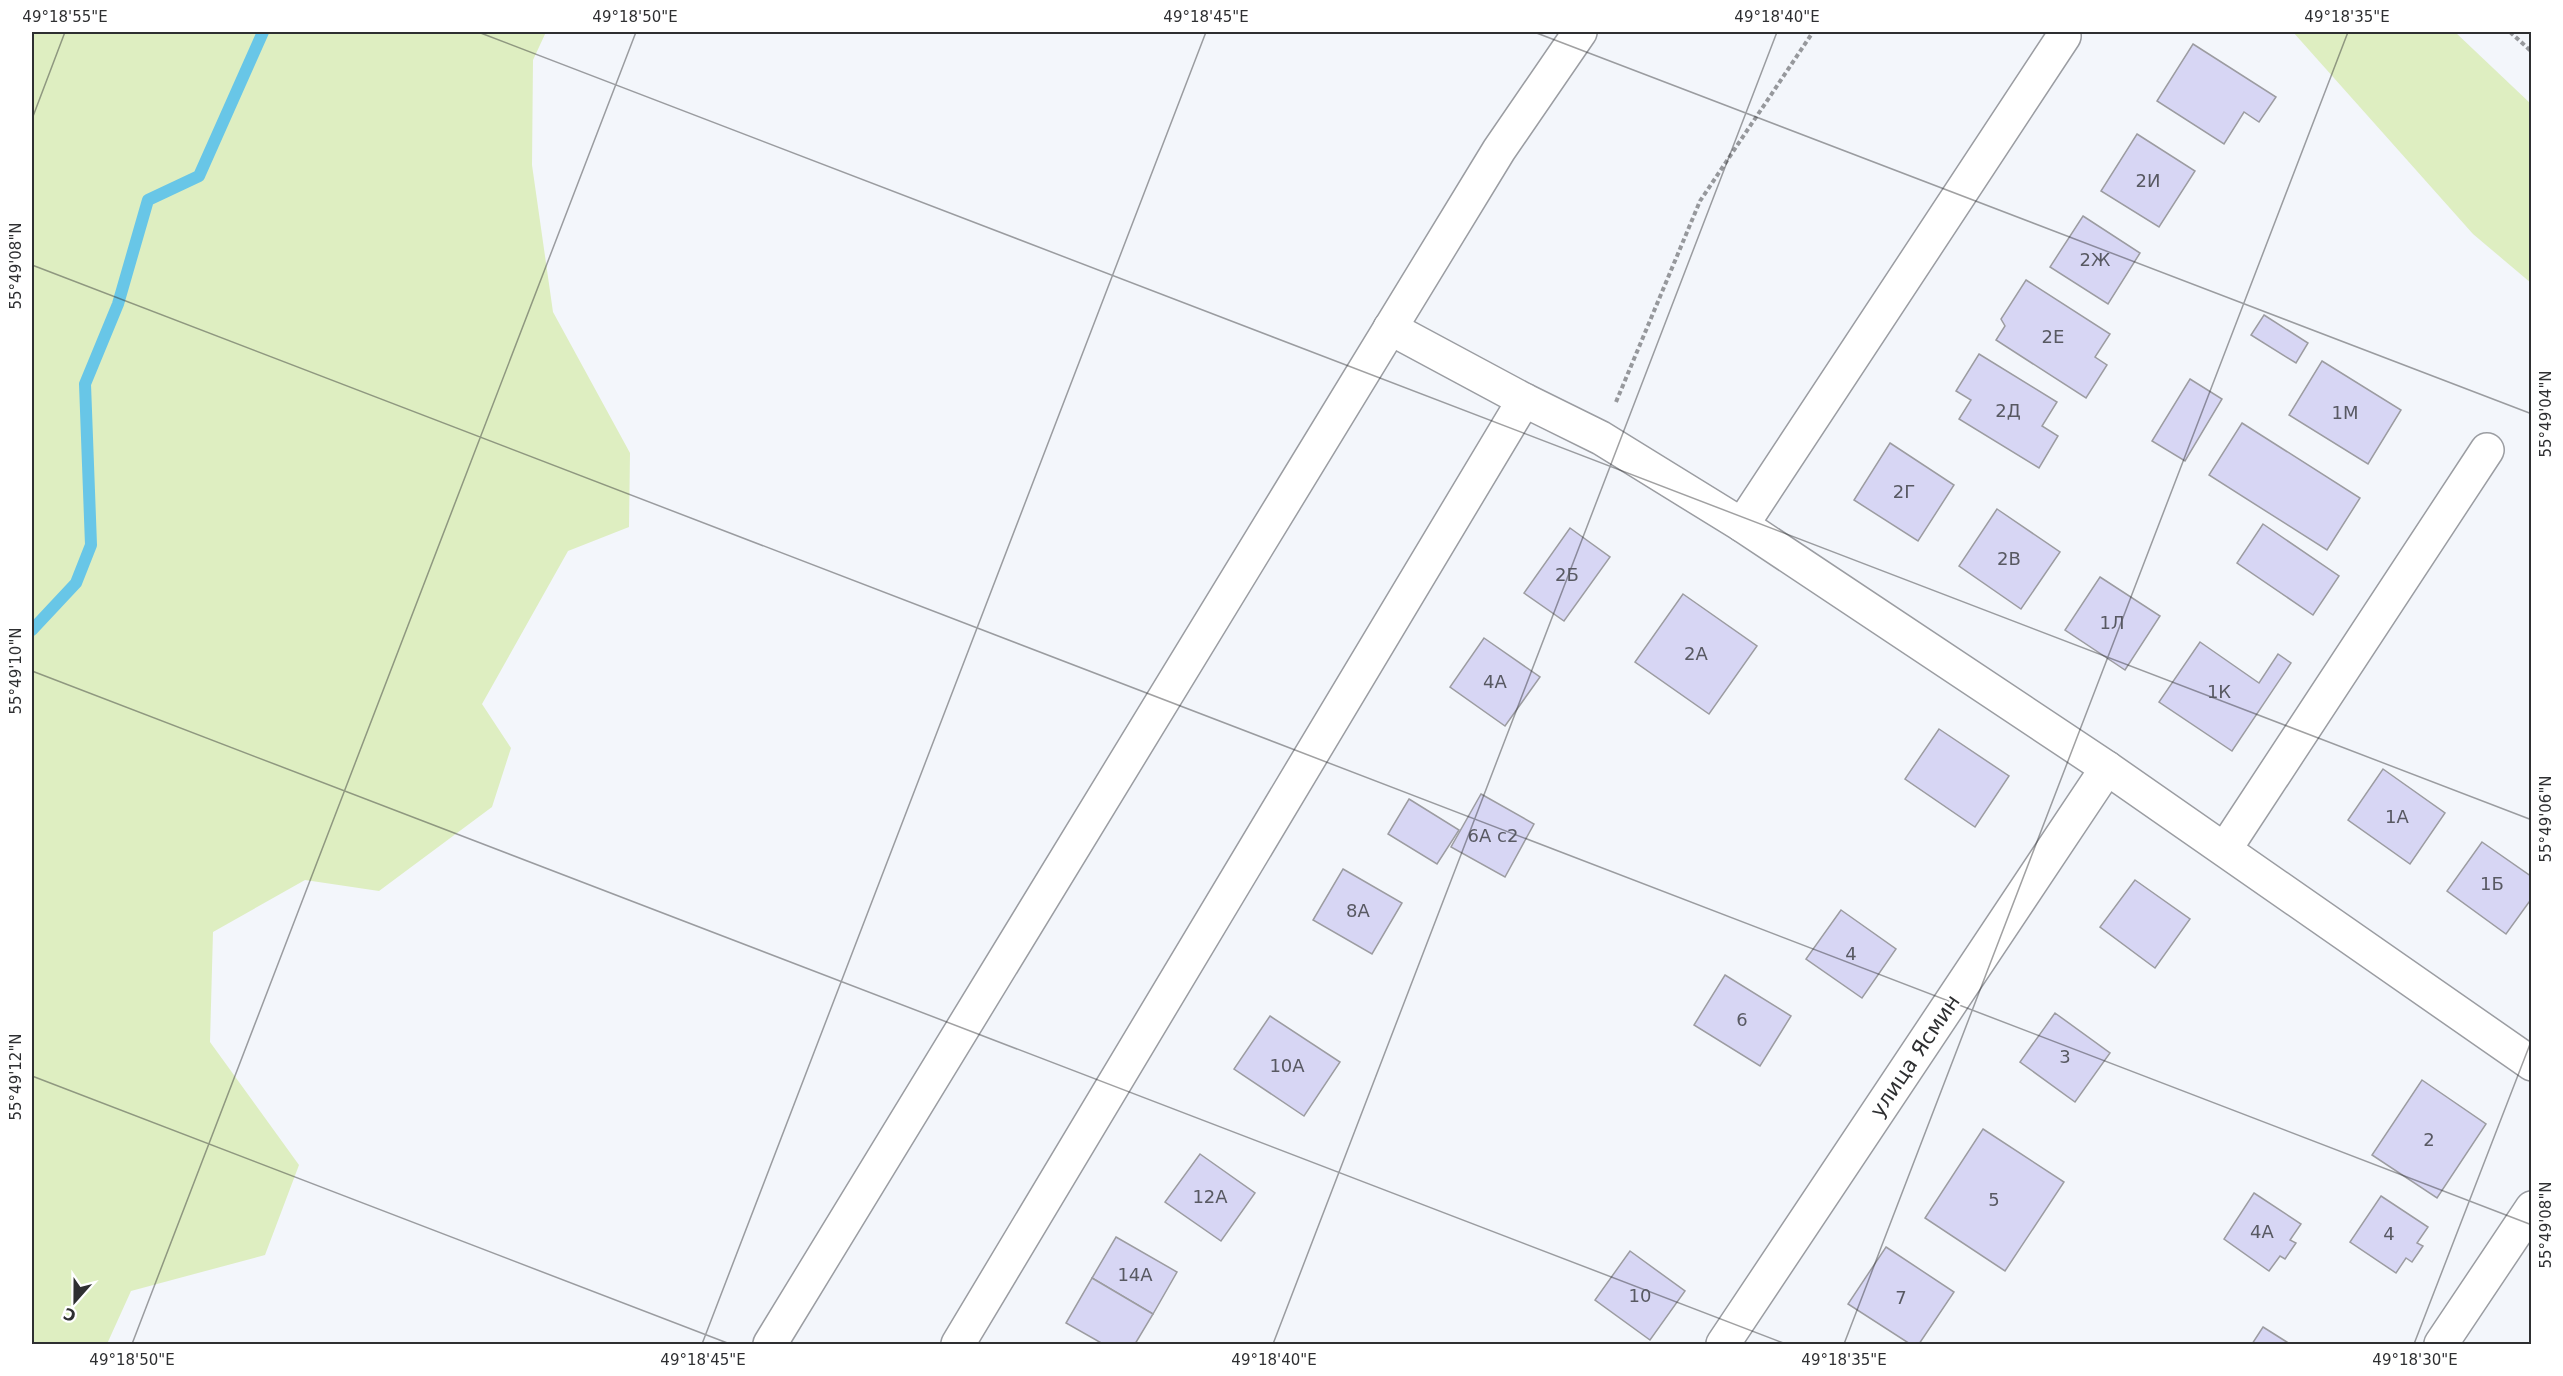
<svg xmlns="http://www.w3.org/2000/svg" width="2563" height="1376" font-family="'DejaVu Sans',sans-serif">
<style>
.green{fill:#deeec1}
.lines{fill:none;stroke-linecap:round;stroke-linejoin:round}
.stream{stroke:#68c6e7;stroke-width:12}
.building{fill:#d7d6f4;stroke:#9c9ca1;stroke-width:1.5}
.minor-casing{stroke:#9b9da2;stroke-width:36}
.path{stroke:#96989c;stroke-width:4;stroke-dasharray:4.5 3;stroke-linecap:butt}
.minor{stroke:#fff;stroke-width:33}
.ticks{fill:none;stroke:#2e2f31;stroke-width:1.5;stroke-opacity:0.45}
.labels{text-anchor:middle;stroke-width:4.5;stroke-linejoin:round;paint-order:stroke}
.number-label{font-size:18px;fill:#585962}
.street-label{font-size:21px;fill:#2e2f31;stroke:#fff}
.neatline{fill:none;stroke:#2e2f31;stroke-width:2}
.ticks-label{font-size:15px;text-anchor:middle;fill:#2e2f31}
</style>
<rect width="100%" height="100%" fill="#f3f6fb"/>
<g class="green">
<polygon points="32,32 546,32 533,60 532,165 553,312 630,453 629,527 568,551 482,704 511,748 492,807 379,891 305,880 213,932 210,1042 299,1165 265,1255 131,1291 107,1344 32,1344"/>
<polygon points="2293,32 2455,32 2531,104 2531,283 2473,234"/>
</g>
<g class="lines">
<polyline class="stream" points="32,630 76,583 91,545 85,384 118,304 148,200 199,176 263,32"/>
</g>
<g class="building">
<polygon points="2193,44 2276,97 2259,122 2244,112 2224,144 2157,101"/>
<polygon points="2137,134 2195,171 2159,227 2101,191"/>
<polygon points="2083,216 2140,253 2108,304 2050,267"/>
<polygon points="2026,280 2110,334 2095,357 2107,365 2086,398 1996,340 2005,326 2001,319"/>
<polygon points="2264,315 2308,343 2296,363 2251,335"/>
<polygon points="1979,354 2057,402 2042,426 2058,436 2039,468 1959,419 1971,400 1956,391"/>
<polygon points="2322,361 2401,410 2368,464 2289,415"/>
<polygon points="2190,379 2222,399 2185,461 2152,441"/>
<polygon points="2242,423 2360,498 2327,550 2209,475"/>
<polygon points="1890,443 1954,485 1918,541 1854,500"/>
<polygon points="1997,509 2060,552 2021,609 1959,566"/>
<polygon points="2263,524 2339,576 2313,615 2237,563"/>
<polygon points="1570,528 1610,557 1564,621 1524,593"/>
<polygon points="2100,577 2160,616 2125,670 2065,630"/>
<polygon points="1683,594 1757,646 1709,714 1635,662"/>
<polygon points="1484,638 1540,677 1505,726 1450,687"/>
<polygon points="2200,642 2259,683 2278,654 2291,663 2232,751 2159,702"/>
<polygon points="1939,729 2009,776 1975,827 1905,779"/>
<polygon points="2383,769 2445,813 2410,864 2348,820"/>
<polygon points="1481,794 1534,824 1505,877 1451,847"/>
<polygon points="1409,799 1459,830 1437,864 1388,834"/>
<polygon points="2482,842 2532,877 2532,898 2506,934 2447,891"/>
<polygon points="1343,869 1402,903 1372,954 1313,920"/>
<polygon points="2135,880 2190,919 2155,968 2100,927"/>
<polygon points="1841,910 1896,949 1862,998 1806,959"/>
<polygon points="1725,975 1791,1016 1760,1066 1694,1025"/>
<polygon points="2055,1013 2110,1053 2075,1102 2020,1062"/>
<polygon points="1270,1016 1340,1062 1304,1116 1234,1069"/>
<polygon points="2422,1080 2486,1124 2437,1198 2372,1155"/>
<polygon points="1983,1129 2064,1182 2005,1271 1925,1218"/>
<polygon points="1200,1154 1255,1193 1221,1241 1165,1202"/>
<polygon points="2254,1193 2301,1224 2290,1240 2296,1243 2285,1259 2280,1256 2269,1271 2224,1239"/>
<polygon points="2381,1196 2428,1227 2417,1243 2423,1246 2412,1262 2406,1258 2396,1273 2350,1242"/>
<polygon points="1116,1237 1177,1272 1153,1314 1092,1278"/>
<polygon points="1886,1247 1954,1292 1919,1344 1910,1344 1848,1304"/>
<polygon points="1630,1251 1685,1291 1650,1340 1595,1300"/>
<polygon points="1092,1278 1153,1314 1135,1344 1103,1344 1066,1323"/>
<polygon points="2263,1327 2290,1344 2252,1344"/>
</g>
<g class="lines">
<g class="minor-casing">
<g id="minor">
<polyline points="1390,328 1524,400 1601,438 1742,525 2107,768 2532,1064"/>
<polyline points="1742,525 2064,36"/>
<polyline points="2225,849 2487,450"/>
<polyline points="770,1344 1499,150 1580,32"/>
<polyline points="958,1344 1524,400"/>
<polyline points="1723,1344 2107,768"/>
<polyline points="2441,1344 2532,1208"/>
</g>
</g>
<g class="path">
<polyline points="2510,32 2532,52"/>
<polyline points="1616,402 1700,201 1813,32"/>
</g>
<use href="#minor" class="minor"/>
</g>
<path class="ticks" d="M478 32 2532 820M1534 32 2532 414M32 119 65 32M32 265 2532 1225M32 671 1786 1344M32 1076 730 1344M132 1344 636 32M702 1344 1206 32M1273 1344 1777 32M1844 1344 2348 32M2414 1344 2532 1039"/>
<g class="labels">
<g class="number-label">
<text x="2148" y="187">2И</text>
<text x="2095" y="266">2Ж</text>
<text x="2053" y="343">2Е</text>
<text x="2008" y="417">2Д</text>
<text x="2345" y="419">1М</text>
<text x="1904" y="498">2Г</text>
<text x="2009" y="565">2В</text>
<text x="1567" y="581">2Б</text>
<text x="2112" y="629">1Л</text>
<text x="1696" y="660">2А</text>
<text x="1495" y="688">4А</text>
<text x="2219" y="698">1К</text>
<text x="2397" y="823">1А</text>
<text x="1493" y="842">6А с2</text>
<text x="2492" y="890">1Б</text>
<text x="1358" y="917">8А</text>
<text x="1851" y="960">4</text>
<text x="1742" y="1026">6</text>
<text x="2065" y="1063">3</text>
<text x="1287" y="1072">10А</text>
<text x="2429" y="1146">2</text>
<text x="1210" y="1203">12А</text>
<text x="1994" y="1206">5</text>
<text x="2262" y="1238">4А</text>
<text x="2389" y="1240">4</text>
<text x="1135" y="1281">14А</text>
<text x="1640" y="1302">10</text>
<text x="1901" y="1304">7</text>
</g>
<g class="street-label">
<text transform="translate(1915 1056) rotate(-56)" y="7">улица Ясмин</text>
</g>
</g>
<rect width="2563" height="1376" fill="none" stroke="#ffffff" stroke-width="66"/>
<g transform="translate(75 1301) rotate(201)" stroke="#ffffff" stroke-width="4.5" paint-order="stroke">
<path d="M0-4.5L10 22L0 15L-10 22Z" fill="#2e2f31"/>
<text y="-9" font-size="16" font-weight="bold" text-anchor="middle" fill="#2e2f31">С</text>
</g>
<rect x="33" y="33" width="2497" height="1310" class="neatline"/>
<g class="ticks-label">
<text x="65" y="22">49°18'55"E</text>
<text x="635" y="22">49°18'50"E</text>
<text x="1206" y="22">49°18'45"E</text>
<text x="1777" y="22">49°18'40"E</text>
<text x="2347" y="22">49°18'35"E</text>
<text transform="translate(16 266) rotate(-90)" y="5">55°49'08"N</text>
<text transform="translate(2546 414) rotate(-90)" y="5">55°49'04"N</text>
<text transform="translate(16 671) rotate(-90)" y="5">55°49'10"N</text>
<text transform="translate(2546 819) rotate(-90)" y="5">55°49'06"N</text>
<text transform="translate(16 1077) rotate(-90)" y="5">55°49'12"N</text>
<text transform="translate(2546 1225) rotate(-90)" y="5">55°49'08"N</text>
<text x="132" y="1365">49°18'50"E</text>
<text x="703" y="1365">49°18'45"E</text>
<text x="1274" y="1365">49°18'40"E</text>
<text x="1844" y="1365">49°18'35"E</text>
<text x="2415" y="1365">49°18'30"E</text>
</g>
</svg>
